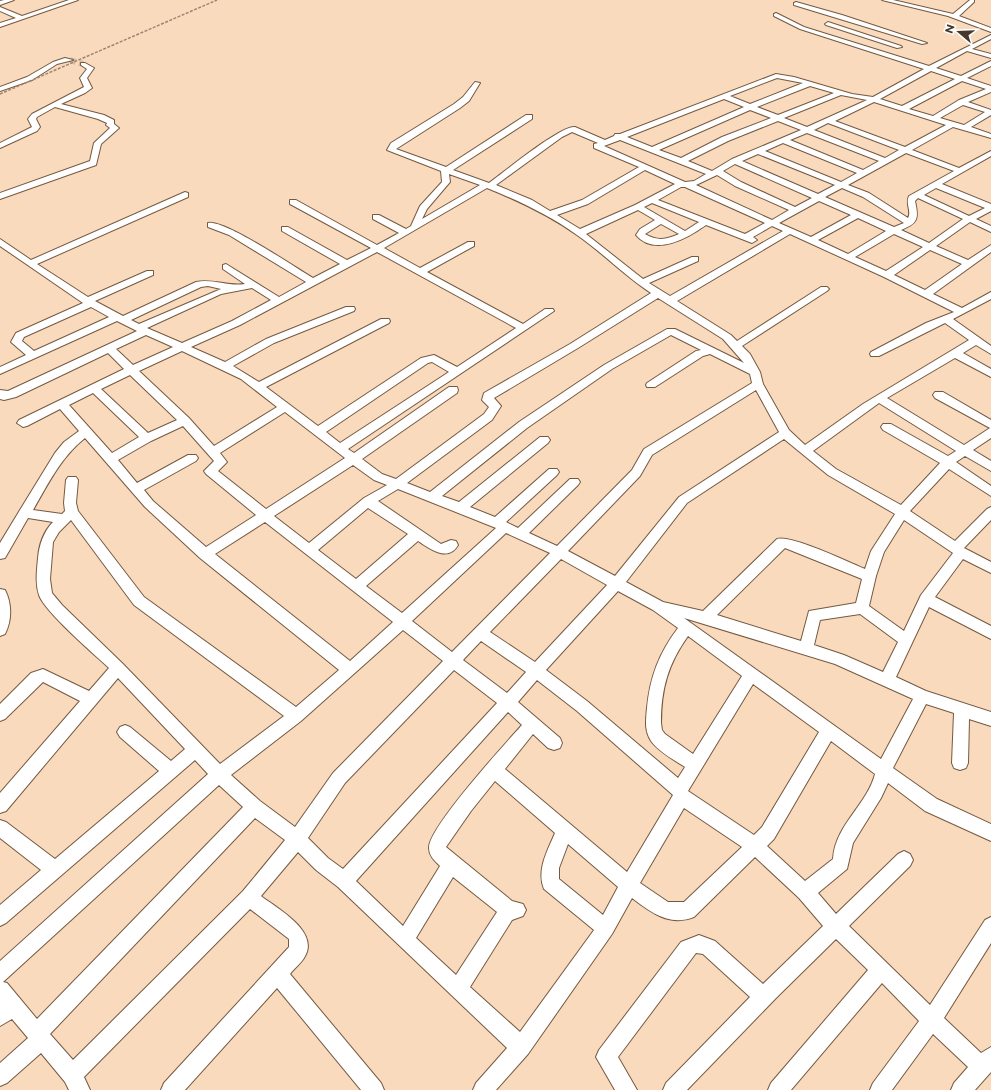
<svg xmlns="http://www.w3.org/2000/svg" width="991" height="1090" font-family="Montserrat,sans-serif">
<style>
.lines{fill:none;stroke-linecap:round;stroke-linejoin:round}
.minor-tunnel{stroke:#d6baa0;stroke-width:6;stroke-dasharray:6 3.5;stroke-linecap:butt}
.minor-casing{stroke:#745940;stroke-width:2}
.minor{fill:#fff;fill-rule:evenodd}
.rail{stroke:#9c8673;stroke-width:1.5;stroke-dasharray:3 1.5;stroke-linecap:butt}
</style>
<rect width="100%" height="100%" fill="#fadabd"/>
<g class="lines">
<polyline class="minor-tunnel" points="70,60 83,64"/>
<g class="minor-casing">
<g id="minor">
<polygon points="4,0 14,0 0,5 0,1"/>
<polygon points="69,0 78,0 0,27 0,23 16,18 0,11 0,7 22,16"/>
<polygon points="882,0 893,0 953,14 970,0 974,0 974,2 959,16 991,28 991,32 948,16"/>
<polygon points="796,2 842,15 927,43 922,44 794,5 794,3"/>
<path d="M776 13 804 27 929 66 991 35V39L972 49 991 54V58L967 51 936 68 961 76 991 61V66L967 78 991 86V92L968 102 991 110V115L971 127 991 134V138L953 127 912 150 959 168 991 151V156L942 184 991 204V211L976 219 991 226V232L970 222 936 246 968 260 991 245V252L933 294 962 308 991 292V299L953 319 991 346V354L976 345 963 353 991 369V377L955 358 887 398 964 445 990 428 935 398 933 395 935 392H943L991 420V438L973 450 991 461V471L965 456 956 462 991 486V496L949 469 910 511 955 541 987 509 991 507V520L964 548 991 562V573L963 559 935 597 991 626V639L929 607 896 677 926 691 991 712V726L969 719 968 763 966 768 960 770 954 768 952 763 954 713 926 704 893 768 937 799 991 824V841L925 811 888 783 881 798 853 843 847 869 818 893 836 914 898 854 904 851 910 854 913 860 910 866 849 926 930 1005 985 920 991 917V943L944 1018 981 1053 991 1047V1072L975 1090H951L954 1083 968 1067 933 1034 892 1090H870L873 1083 919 1021 882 983 791 1090H768L771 1083 868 970 836 939 776 998 687 1090H663L666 1083 750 997 703 954 696 953 618 1057 637 1090H615L596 1057 599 1050 681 942 699 935 715 941 763 984 823 926 799 898 755 857 694 917C670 927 650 912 632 898L612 934 528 1054 496 1090H473L476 1083 507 1048 338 887 316 870 298 852 261 896C278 909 321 932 304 958 301 963 294 969 290 974L381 1083 384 1090H361L277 988 185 1090H161L164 1083 289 947V939L250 909 84 1077 90 1090H69L65 1082 41 1053 7 1083 0 1086V1063L28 1038 12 1019 0 1026V961L208 774 195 760 6 923 0 926V905L41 870 0 838V820L6 822 55 859 159 771 120 737 117 732 120 727 125 725 130 727 171 761 185 749 118 678 6 811 0 813V793L80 701 43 682 5 719 0 721V704L31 673 43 669 89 691 109 668C94 654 44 611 39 595 35 583 37 570 38 558 39 545 44 531 53 522L28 518 5 558 0 559V543L20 510 55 453 64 442 79 431 60 409 27 426 23 427 17 423 19 420 124 369 108 353 16 397 4 400 0 399V390L8 391 137 331 117 321 0 374V367L26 355 11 342 16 333 83 303 0 246V239L31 260 185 192 188 193V197L37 264 88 297 147 271H153V275L95 301 123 316 196 282C213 278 228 287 245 284L223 269V265L226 264 279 297 306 282 229 235 208 227V223C224 219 296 268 313 278L340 264 282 231V227H288L347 260 371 248 290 204V200H296L377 245 399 233 373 219V215H379L406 229 411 226 420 206 442 182 441 171 387 150 391 143 454 104 463 97 475 82 480 83 469 101 460 108 396 149 446 167 526 115H532V119L453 170 489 183C503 173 561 125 575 127L605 140 614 136 615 134H620L776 74 794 77 852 94 873 97 924 69 800 29 774 16V14ZM931 71 955 79 902 106 880 99ZM777 78 803 83 750 104 730 96ZM962 81 986 89 959 100 933 116 909 109ZM810 86 834 93 778 115 757 107ZM841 95 867 100 807 127 784 118ZM724 99 744 107 652 147 627 137ZM874 102 946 125 905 147 835 121ZM963 105 985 112 964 125 940 118ZM750 110 771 118 722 137 681 158 659 150ZM778 121 801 130 732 159 712 171 688 161 728 141ZM828 123 899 150 885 158 814 130ZM572 132 598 143 594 144V148L639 167 582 200 550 211 532 200 496 185 562 137ZM807 133 879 161 863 170 790 140ZM620 140 706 174 694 181 685 182 604 146ZM783 143 857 173 841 182 765 151ZM906 153 954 171 909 196C905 204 912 211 908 218L869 193 848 185ZM758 154 835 185 818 194 742 161ZM735 164 812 198 795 207 741 182 723 171ZM645 170 675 184 635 205 580 229 557 215 588 204ZM449 174 480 185 422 219 427 209 450 182ZM717 175 735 186 789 210 772 220 696 185ZM681 187H685L765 223 745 234 658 200ZM487 188C519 201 549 215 577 235 603 253 625 276 651 293L570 344 484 393 482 400 489 407 484 414 396 479 382 474 362 459 457 393 458 390 457 387H449L354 453 348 449 554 311 553 309H545L523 324 427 272 474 246V242H468L420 268 384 248ZM842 188 863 197 904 223 894 227 825 197ZM936 188 985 208 969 216 924 195ZM918 198 963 219 929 243 901 230C918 223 919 219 915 201ZM819 201 851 215 811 237 779 223ZM652 203 699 222 685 231 644 207ZM638 210 655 220 640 229 636 235C655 257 688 238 706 225L752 243 757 240 753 237 772 226 783 231 670 296 649 283 698 261V257H692L643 279 586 234ZM858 218 886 231 848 254 818 240ZM661 224 679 234C666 240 657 241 645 234ZM790 234 884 277 954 312 926 323 871 352 870 354 871 356H879L945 323 969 340 863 404 805 445 789 430 763 384 760 372 750 354 742 346 827 291 829 289 827 287H821L737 341 731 335 677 301ZM894 234 923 247 886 271 855 257ZM930 250 962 264 925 290 894 275ZM377 252 516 328 457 367 434 355 421 358 318 426 266 387 389 323 390 321 389 319H381L259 382 233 366 274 343 354 311 355 309 354 307H346L266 339 225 362 191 347 240 325ZM208 286 221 289 139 324 131 320 201 287ZM252 288 271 300 232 321 182 343 147 328 221 294ZM658 298 723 339 744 363 675 329H667L604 365 519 422 430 492 407 483 492 420 501 406 494 398 578 348ZM91 307 109 317 34 351 22 341 24 337ZM146 335 173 347 133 365 116 349ZM671 335 701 350 696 351 647 383 646 385 647 387H655L703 356 710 354 750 374 752 383 644 449 632 470 557 546 529 533 578 485 580 482 578 479H570L518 528 506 522 557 475 559 472 557 469H549L495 517 470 507 548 443 550 440 548 437H540L459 502 442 496 527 428 612 369ZM182 351 241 379 277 407 214 446 189 418 139 371ZM432 362 449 372 340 443 326 432 428 363ZM130 375 177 420 148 433 101 389ZM756 390 779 432 679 497 615 576 568 551 640 476 652 455ZM93 393 139 437 112 453 69 405ZM879 403 956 451 948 456 891 424H883L881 427 883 430 940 463 901 505 836 469 813 451ZM285 412 345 458 266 509 218 471 227 462 220 453ZM183 426 214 461 204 471 206 474 256 515 206 547 153 501 144 490 196 461 198 458 196 455H188L137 483 118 460 151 441ZM85 438 145 507 200 558 339 670 296 707 144 597 78 511 76 503 78 480 76 477H68L66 480 64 503 65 511 62 514 33 510C48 484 61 457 85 438ZM784 439 828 475 895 514 871 551 865 569C848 562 792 535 777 539L703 611 663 602 626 582 687 503ZM353 465 374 480 387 485 364 498 309 543 274 516ZM398 489 496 528 402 613 366 586 418 541C429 548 448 563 458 545L456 541 451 540 441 544 378 501ZM368 508 408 534 356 579 318 550ZM71 520 134 605 284 716 220 764 123 664 62 605 52 593 50 579 53 542 59 532ZM904 520 953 553 921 595 904 631 869 606 876 576 884 552ZM265 522 393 622 350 661 215 554ZM506 533 550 553 452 652 412 621ZM785 548 862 579 856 603 809 611 801 641 717 615ZM561 559 607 585 535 662 490 632ZM618 591 653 610 678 628C659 653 650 677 647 708 646 719 644 730 651 741 659 752 674 760 685 767L678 778 587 701 546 670ZM860 614 898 642 883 672 844 655 814 645 820 620ZM684 618 835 664 913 699 881 759ZM403 630 443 661 333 773 295 827 260 801 231 775 301 721ZM688 636 742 676 693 754 665 734 662 730 661 723C661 689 668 664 688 636ZM481 641 526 672 507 693 463 660ZM454 670 497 703 343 869 328 858 308 838 345 783ZM537 680 577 711 673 795 627 872 505 769 533 734 548 748 554 750 560 748 562 743 560 738 518 702ZM753 684 819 732 762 827 754 835 688 791ZM508 712 522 725C505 744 428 828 429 848 429 856 435 861 440 866L403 926 356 881ZM831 741 875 774C867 805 835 825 833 859L805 881 767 846 774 839ZM495 781 555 833C548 850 536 870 544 889L594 930 520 1032 470 987 512 920 523 916 526 910 523 904 512 901 446 847 471 811ZM219 785 243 807 37 1019 7 983 3 982ZM684 808 742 847 684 902H668L640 883ZM255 818 285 840 243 891 73 1060 50 1034ZM568 844 618 887 603 915 559 879V868ZM453 877 497 912 456 975 416 938Z"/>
<polygon points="828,22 901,46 902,47 897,48 826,25 825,24"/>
<polygon points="65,58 73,60 57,64 32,80 0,91 0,87 27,77 53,62"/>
<polygon points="81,63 85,63 94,68 87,78 92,88 85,93 61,104 104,115 114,120 114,124 119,128 101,144 96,165 0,199 0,193 90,161 94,143 110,128 106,125 107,123 98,119 55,107 37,117 36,119 40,127 37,131 0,148 0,143 32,127 28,119 32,114 84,87 80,78 87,69 81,65"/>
<path d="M0 589 5 590C12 604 12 620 5 634L0 636Z"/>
</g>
</g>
<use href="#minor" class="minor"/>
<polyline class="rail" points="0,94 217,0"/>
</g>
<g transform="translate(959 32) rotate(289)" stroke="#ffffff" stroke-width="3" paint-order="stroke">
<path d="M0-3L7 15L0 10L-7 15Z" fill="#45382d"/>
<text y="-6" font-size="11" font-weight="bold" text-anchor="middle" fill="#45382d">N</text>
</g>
</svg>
